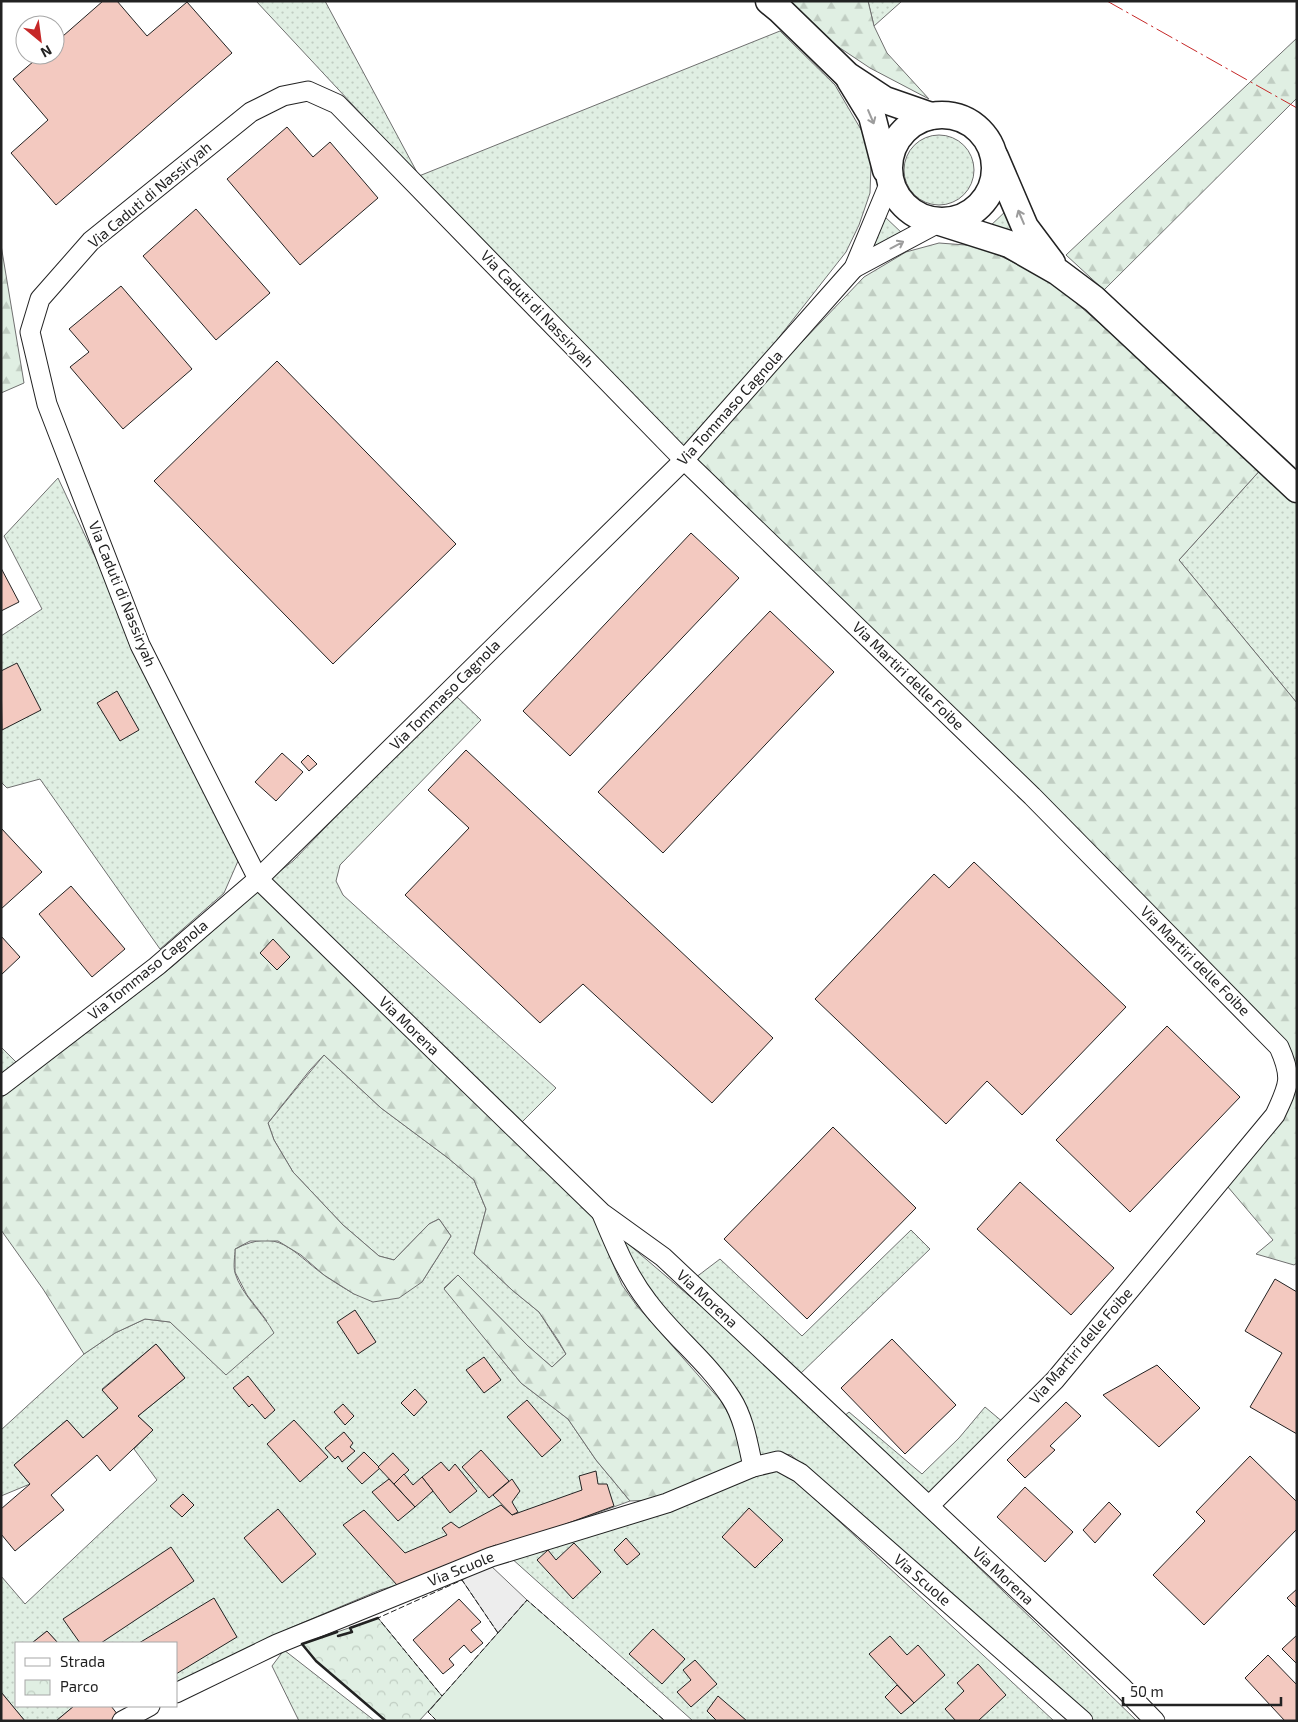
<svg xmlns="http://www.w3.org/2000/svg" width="1298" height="1722" font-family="'Exo 2',sans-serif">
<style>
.grass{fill:url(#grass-dots);stroke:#6f6f6f}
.forest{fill:url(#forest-firs);stroke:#6f6f6f}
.park{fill:url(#park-crowns);stroke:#6f6f6f}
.garden{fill:#e0efe3;stroke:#6f6f6f}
.parking{fill:#ededed;stroke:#6f6f6f}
.building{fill:#f3c9c0;stroke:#222}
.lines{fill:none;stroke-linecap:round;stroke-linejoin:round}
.street-casing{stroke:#222;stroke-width:21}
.secondary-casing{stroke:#222;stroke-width:29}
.street{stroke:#fff;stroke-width:19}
.secondary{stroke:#fff;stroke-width:26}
.fence{stroke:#222;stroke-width:1;stroke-dasharray:6 2.5;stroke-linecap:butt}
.wall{stroke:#222;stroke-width:2.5}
.power{stroke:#c62828;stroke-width:1;stroke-dasharray:18 4 2.5 4;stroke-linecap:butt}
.oneway{stroke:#9c9c9c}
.labels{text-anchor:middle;stroke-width:4;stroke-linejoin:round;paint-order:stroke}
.street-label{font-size:15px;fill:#222;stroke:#fff}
</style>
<defs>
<pattern id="grass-dots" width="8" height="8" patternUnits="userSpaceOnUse" patternTransform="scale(1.25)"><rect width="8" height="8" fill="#e0efe3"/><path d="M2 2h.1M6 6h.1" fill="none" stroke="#c0cdc2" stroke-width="1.8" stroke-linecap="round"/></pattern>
<pattern id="forest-firs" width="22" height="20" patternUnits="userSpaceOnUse" patternTransform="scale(1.25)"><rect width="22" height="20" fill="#e0efe3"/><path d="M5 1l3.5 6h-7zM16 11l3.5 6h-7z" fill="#c0cdc2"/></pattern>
<pattern id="park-crowns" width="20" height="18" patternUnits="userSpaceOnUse" patternTransform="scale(1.25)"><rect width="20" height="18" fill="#e0efe3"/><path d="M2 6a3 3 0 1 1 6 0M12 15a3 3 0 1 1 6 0" fill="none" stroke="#c0cdc2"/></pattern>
</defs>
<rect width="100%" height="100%" fill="#fff"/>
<g class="grass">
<polygon points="256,1 325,1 419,176 780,31 835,85 863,133 871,165 870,193 859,225 846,252 689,452 419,176"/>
<polygon points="868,1 902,1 874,26"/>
<circle cx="939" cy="170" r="35"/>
<polygon points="1010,207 1021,233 986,230"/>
<polygon points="883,215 904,235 868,254"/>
<polygon points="1263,467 1297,498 1297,703 1179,560"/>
<polygon points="58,478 238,861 224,893 160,949 40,779 7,788 1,782 1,636 42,609 4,536"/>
<polygon points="454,694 481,720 340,865 336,881 343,895 556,1088 522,1122 298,907 271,878 293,861"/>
<polygon points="1,1047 17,1063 1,1075"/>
<path d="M324 1055 381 1108 448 1158 474 1180 486 1209 474 1254 512 1290 539 1312 566 1354 552 1367 528 1346 458 1275 444 1288 521 1383 568 1419 596 1460 630 1501 499 1549 495 1545 397 1585 380 1590 290 1628 176 1686V1643H58L47 1631 32 1643H16V1706H74L56 1721H25L1 1692V1576L25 1604 157 1480 134 1449 153 1430 138 1416 185 1378 156 1344 102 1389 118 1408 83 1438 67 1420 14 1465 30 1484 1 1496V1430L84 1354 115 1333 145 1319 170 1322 191 1341 267 1321 247 1295 235 1272V1249C279 1227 291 1251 324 1275 334 1282 344 1288 354 1294L422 1282 451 1236 439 1219 429 1224 394 1260 379 1256 343 1225 293 1172 274 1140 268 1123Z"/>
<polygon points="911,1230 930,1249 798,1376 691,1281 720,1259 802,1336"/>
<polygon points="613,1231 769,1364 1137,1721 1089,1721 791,1455 778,1453 764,1456 757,1455 741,1405 648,1296"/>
<polygon points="985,1407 1004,1423 929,1499 842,1418 849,1412 922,1474 959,1438"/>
<polygon points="768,1469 786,1472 1054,1721 693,1721 510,1557"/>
<polygon points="284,1650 375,1721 299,1721 272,1666"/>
</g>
<g class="forest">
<polygon points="777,1 868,1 874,26 887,53 929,99 870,68 837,46"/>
<polygon points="1297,38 1297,98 1104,290 1066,255"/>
<polygon points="939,243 979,246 1049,279 1263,467 1179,560 1297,703 1297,1263 1294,1265 1256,1254 1273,1240 1222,1180 1296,1076 693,456 864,277 906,252"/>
<polygon points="1,245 24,383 1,393"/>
<path d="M258 891 599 1220 609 1255 622 1285 637 1306 721 1401 737 1428 742 1462 653 1500 630 1501 596 1460 568 1419 521 1383 444 1289 458 1275 528 1346 552 1367 566 1354 558 1340 539 1312 512 1290 474 1254 486 1209 474 1180 448 1158 381 1108 324 1055 310 1070 268 1123 274 1140 293 1172 343 1225 379 1256 394 1260 429 1224 439 1219 451 1236 422 1282 399 1298 373 1302 354 1294 324 1275 301 1255 278 1241H250L235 1249C235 1256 233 1266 235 1273 241 1294 263 1313 274 1333L226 1375 170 1322 145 1319 115 1333 84 1354 43 1289 1 1230V1098L173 966Z"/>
</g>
<polygon class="park" points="378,1618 442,1696 419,1721 386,1721 316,1661 302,1644"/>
<polygon class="garden" points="527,1600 665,1721 437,1721 428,1712"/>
<polygon class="parking" points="490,1565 527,1600 498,1633 462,1580"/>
<g class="building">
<polygon points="103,1 117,1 147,36 187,2 232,53 56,205 11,153 48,120 13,79 41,55 55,55 55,43"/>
<polygon points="287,127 313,157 330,142 378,198 300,265 227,179"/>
<polygon points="196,209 270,293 216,340 143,256"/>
<polygon points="121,286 192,369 123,429 70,367 89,352 69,329"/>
<polygon points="277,361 456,544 333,664 154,481"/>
<polygon points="691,533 739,578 570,756 523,711"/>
<polygon points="1,568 19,602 1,611"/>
<polygon points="770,611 834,672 663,853 598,792"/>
<polygon points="17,663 41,710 2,730 1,671"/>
<polygon points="117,691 139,730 120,741 97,703"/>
<polygon points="466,750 773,1038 712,1103 583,984 540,1023 405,895 469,828 428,790"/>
<polygon points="282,753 303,772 276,801 255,782"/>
<polygon points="308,755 317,764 309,771 301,762"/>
<polygon points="1,828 42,872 1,909"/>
<polygon points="974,862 1126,1007 1022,1115 987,1081 946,1124 815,999 934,874 949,888"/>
<polygon points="71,886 125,949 92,977 39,914"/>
<polygon points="1,936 20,957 1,975"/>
<polygon points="273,939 290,957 277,970 260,953"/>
<polygon points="1167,1026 1240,1097 1130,1212 1056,1140"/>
<polygon points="833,1127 916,1208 807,1319 724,1239"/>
<polygon points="1020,1182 1114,1268 1071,1315 977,1229"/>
<polygon points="1275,1279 1297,1292 1297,1434 1250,1407 1282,1353 1245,1331"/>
<polygon points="355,1310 376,1342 358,1354 337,1322"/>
<polygon points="892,1339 956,1405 905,1454 841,1388"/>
<polygon points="156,1344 185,1378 138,1416 153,1430 110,1471 97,1455 51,1495 64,1510 15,1551 1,1534 1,1509 30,1484 14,1465 67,1420 83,1438 118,1408 102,1390"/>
<polygon points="484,1357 501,1380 484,1393 466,1370"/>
<polygon points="1157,1365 1200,1408 1159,1447 1103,1395"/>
<polygon points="248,1376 275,1410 265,1419 252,1404 249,1407 233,1388"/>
<polygon points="415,1389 427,1402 414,1416 401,1403"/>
<polygon points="527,1400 561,1440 542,1457 507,1417"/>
<polygon points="1066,1402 1081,1416 1050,1446 1055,1450 1025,1478 1007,1460"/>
<polygon points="343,1404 354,1416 345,1425 334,1412"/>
<polygon points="294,1420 328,1457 300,1482 267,1444"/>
<polygon points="344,1432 353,1443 350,1447 355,1451 342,1462 338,1456 335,1459 325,1448"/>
<polygon points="481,1450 509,1481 489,1498 462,1467"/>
<polygon points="364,1452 380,1468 362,1484 347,1468"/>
<polygon points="393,1453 409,1470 394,1484 378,1467"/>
<polygon points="1250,1456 1297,1502 1297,1529 1204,1625 1153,1575 1205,1521 1196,1512"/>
<polygon points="441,1462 449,1471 455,1464 477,1491 450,1513 422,1477"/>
<polygon points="596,1471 598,1484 607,1484 614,1506 499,1549 496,1545 397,1585 343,1525 364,1510 405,1553 447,1535 442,1528 451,1522 459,1528 501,1505 512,1515 582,1490 579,1476"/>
<polygon points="404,1474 413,1485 422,1477 433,1491 415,1507 394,1484"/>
<polygon points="389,1479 415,1507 398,1521 372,1492"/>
<polygon points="512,1479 520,1491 512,1502 518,1512 512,1515 493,1495"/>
<polygon points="1025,1487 1073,1532 1045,1562 997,1517"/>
<polygon points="183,1494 194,1505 182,1517 170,1506"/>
<polygon points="1109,1502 1121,1514 1095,1543 1083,1530"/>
<polygon points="749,1508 783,1540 755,1568 722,1537"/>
<polygon points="278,1509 316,1554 282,1583 244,1538"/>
<polygon points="626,1538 640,1554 627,1565 614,1550"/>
<polygon points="574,1543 601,1572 573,1599 537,1560 548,1550 556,1560"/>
<polygon points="171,1547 194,1581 101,1643 80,1643 63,1619"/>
<polygon points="1297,1589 1297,1608 1287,1598"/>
<polygon points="214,1598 237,1637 176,1674 176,1643 139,1643"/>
<polygon points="459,1599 481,1622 471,1630 483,1643 471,1653 464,1645 449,1659 454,1665 443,1674 413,1640"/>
<polygon points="653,1629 685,1659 662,1684 629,1654"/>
<polygon points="47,1631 58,1643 32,1643"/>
<polygon points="1297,1635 1297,1664 1282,1649"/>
<polygon points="890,1636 907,1655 918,1645 945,1675 914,1703 869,1654"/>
<polygon points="1268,1655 1297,1685 1297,1721 1285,1721 1245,1678"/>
<polygon points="695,1660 717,1684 691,1707 677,1692 691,1680 683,1670"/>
<polygon points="978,1664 1006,1695 978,1721 956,1721 945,1709 964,1691 957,1683"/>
<polygon points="897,1685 914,1703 901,1714 885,1697"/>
<polygon points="1,1692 25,1721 1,1721"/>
<polygon points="718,1696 747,1721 717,1721 707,1711"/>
<polygon points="74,1706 111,1706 118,1715 111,1721 56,1721"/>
</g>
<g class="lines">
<g class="street-casing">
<g id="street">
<polyline points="854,268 940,222"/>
<polyline points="1,1086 157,966 258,879 684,460 854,268 890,182"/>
<path d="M602 1214C615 1245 627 1275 648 1302 673 1336 708 1362 731 1398 744 1418 748 1444 753 1467"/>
<path d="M929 1506 1055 1380 1275 1115C1289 1085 1293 1078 1279 1047L1032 796 684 460 337 104 308 91 283 96 251 112 91 241 40 299 30 332 47 404 140 645 258 879 602 1213 663 1257 1123 1688 1155 1721"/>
<polyline points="176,1693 277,1644 491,1557 667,1503 753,1467 778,1461 800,1473 1083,1721"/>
<polyline points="122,1721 150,1706"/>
</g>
</g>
<g class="secondary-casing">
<g id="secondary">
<polyline points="769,1 780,10 847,75 885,100 931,116"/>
<polyline points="850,80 872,116 886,170"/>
<circle cx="942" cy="168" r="53"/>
<polyline points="995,157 1025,227 1052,263"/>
<polyline points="940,222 1009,244 1058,272 1094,299 1297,489"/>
</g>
</g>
<use href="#street" class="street"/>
<use href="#secondary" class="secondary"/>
<g class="fence">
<polyline points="498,1633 462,1580 378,1618 442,1696 527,1600 665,1721"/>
<polyline points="437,1721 428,1712 442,1696"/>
</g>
<g class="wall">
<polyline points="337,1632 302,1644 316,1661 386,1721"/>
<polyline points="338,1636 352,1632 350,1628 378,1618"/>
</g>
<polyline class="power" points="1107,1 1297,108"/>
</g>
<defs><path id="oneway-shaft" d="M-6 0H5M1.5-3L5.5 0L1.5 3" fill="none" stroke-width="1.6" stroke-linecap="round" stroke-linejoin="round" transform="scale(1.25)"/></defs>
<g class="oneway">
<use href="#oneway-shaft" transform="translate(871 117) rotate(67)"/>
<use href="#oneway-shaft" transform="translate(1021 217) rotate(-113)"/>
<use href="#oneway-shaft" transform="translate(897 245) rotate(-28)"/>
</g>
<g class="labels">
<g class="street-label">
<text transform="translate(150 195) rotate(-40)" y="5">Via Caduti di Nassiryah</text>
<text transform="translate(537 309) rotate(46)" y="5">Via Caduti di Nassiryah</text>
<text transform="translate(730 408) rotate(-48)" y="5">Via Tommaso Cagnola</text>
<text transform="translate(122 594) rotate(68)" y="5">Via Caduti di Nassiryah</text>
<text transform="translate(908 676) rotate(44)" y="5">Via Martiri delle Foibe</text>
<text transform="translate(445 695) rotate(-45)" y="5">Via Tommaso Cagnola</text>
<text transform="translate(1195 961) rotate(45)" y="5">Via Martiri delle Foibe</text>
<text transform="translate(148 970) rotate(-39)" y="5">Via Tommaso Cagnola</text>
<text transform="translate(409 1026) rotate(44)" y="5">Via Morena</text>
<text transform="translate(707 1299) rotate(43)" y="5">Via Morena</text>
<text transform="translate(1081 1346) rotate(-49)" y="5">Via Martiri delle Foibe</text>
<text transform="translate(461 1569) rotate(-22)" y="5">Via Scuole</text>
<text transform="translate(1003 1576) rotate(43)" y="5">Via Morena</text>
<text transform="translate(922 1580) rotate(41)" y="5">Via Scuole</text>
</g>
</g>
<rect width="1298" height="1722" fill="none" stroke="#222222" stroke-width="5"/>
<rect x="15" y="1642" width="162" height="65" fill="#ffffff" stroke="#a7a7a7"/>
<rect x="25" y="1658" width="25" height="8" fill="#ffffff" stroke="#a7a7a7"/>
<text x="60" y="1667" font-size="15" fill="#222222">Strada</text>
<rect x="25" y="1680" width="25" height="15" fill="url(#park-crowns)" stroke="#a7a7a7"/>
<text x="60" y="1692" font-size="15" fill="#222222">Parco</text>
<g transform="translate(40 40) rotate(151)"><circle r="24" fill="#ffffff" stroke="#a7a7a7"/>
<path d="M0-4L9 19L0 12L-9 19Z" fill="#c62828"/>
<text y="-8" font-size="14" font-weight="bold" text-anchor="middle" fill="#222222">N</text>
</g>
<path d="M1123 1697v8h158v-8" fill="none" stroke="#222222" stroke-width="2.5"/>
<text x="1130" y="1697" font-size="15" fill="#222222" stroke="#ffffff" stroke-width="4" paint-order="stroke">50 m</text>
</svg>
